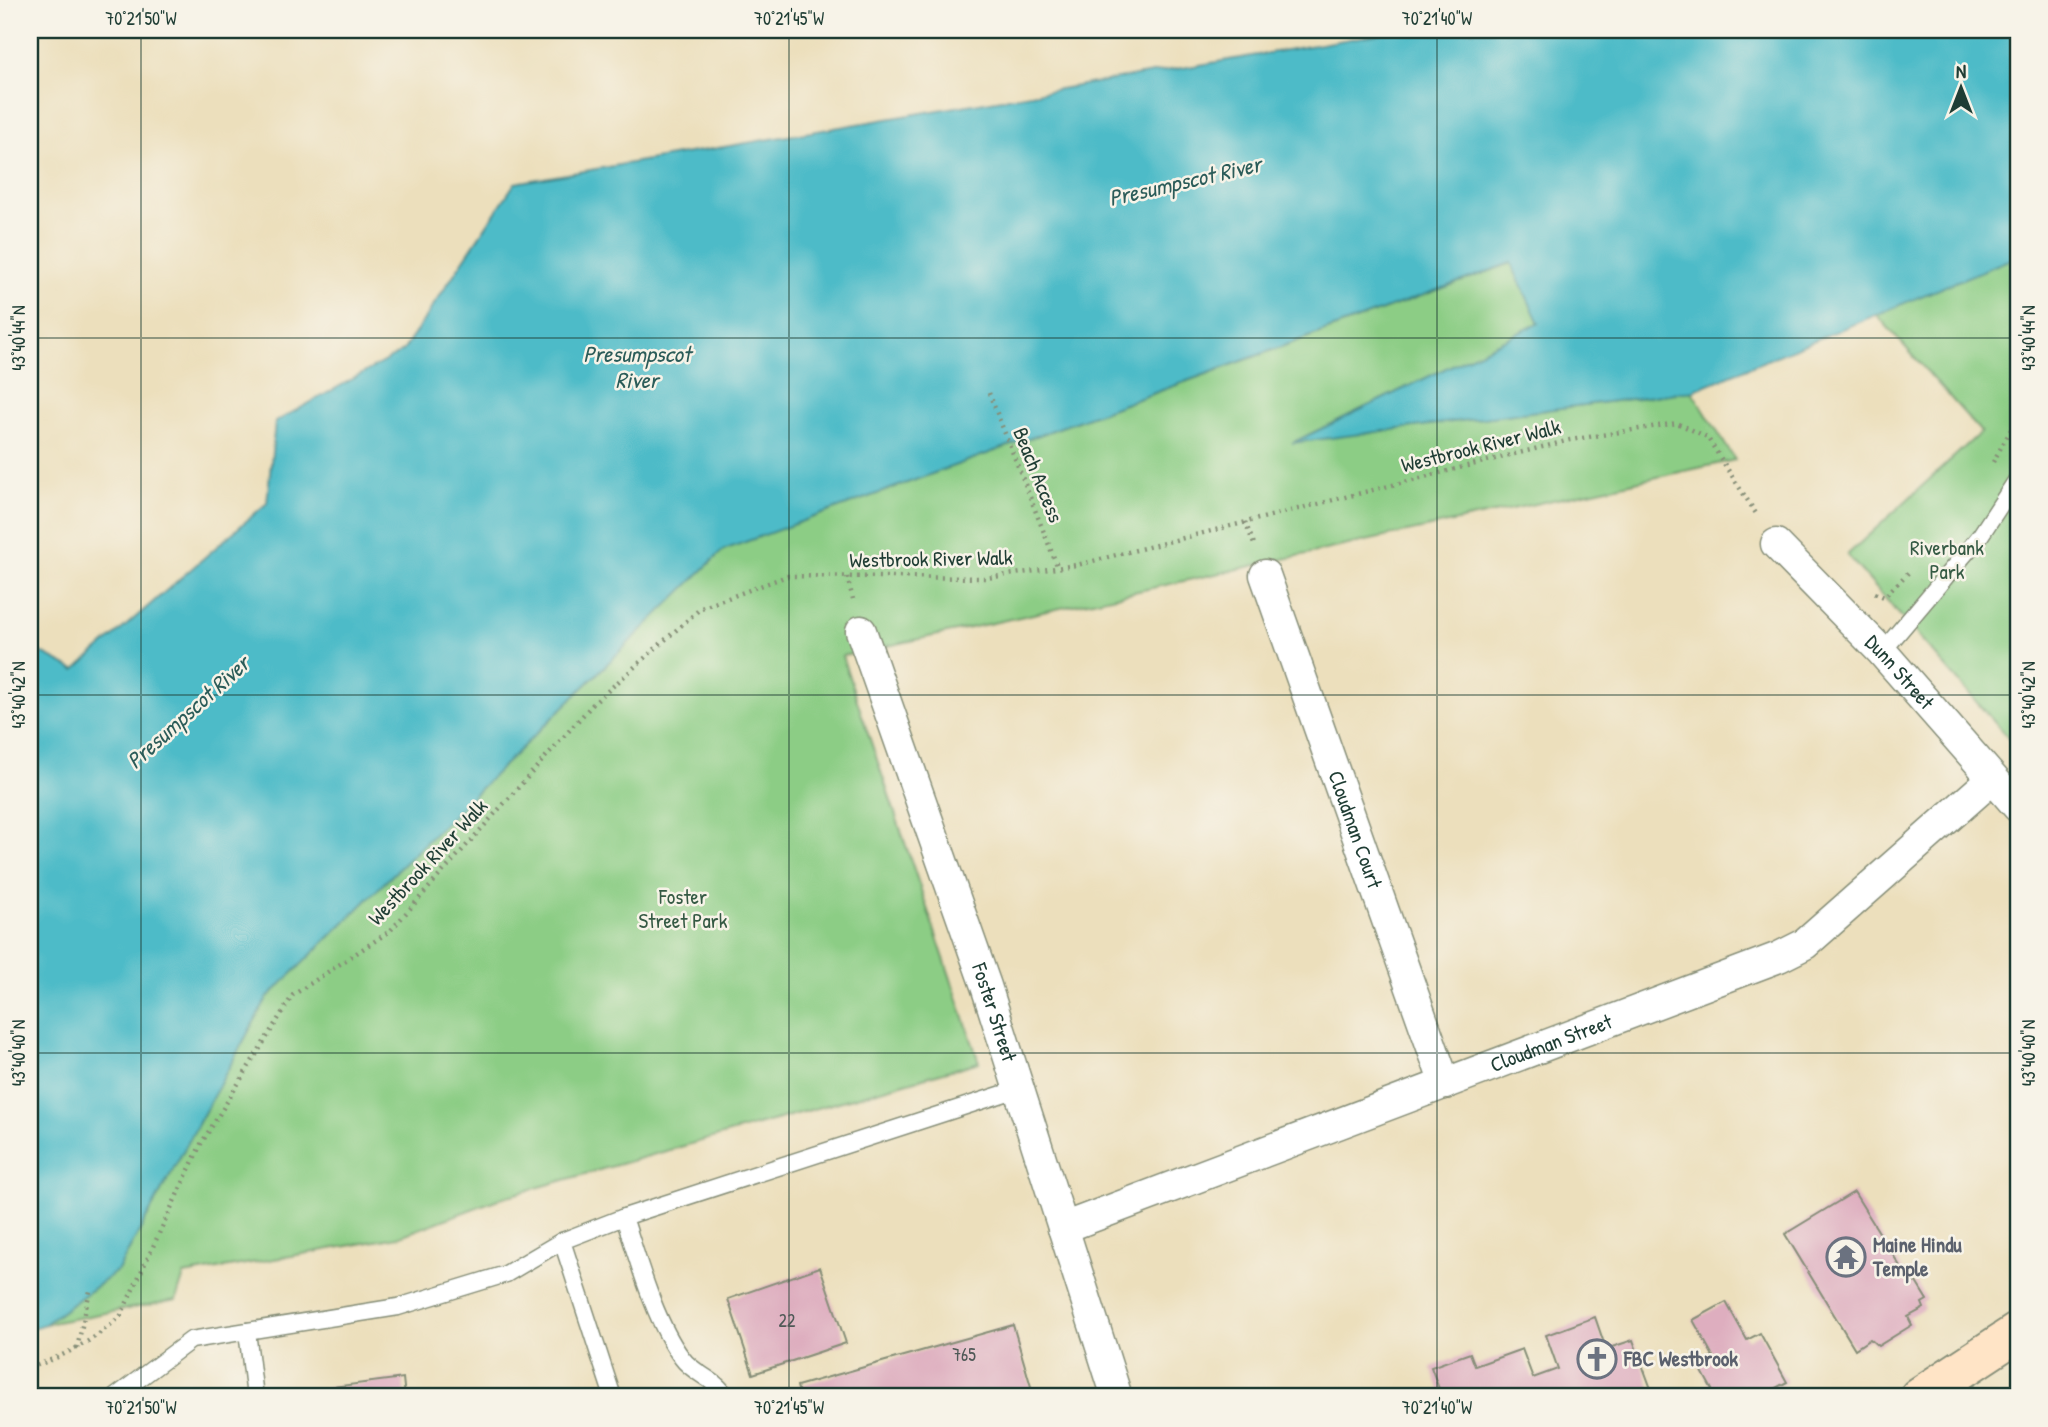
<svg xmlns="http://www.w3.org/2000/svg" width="2048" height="1427" font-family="'Patrick Hand',sans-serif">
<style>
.green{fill:#8ccd85;stroke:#56855c;stroke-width:2}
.water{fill:#4ebbc8;stroke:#367c7e;stroke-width:2}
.building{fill:#deaebf}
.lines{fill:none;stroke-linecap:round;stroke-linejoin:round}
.lane-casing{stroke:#868e78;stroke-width:19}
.street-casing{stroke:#868e78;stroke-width:33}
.secondary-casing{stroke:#868e78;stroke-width:42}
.path{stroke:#868e78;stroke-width:4.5;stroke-dasharray:2 5;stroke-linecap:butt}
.lane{stroke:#fff;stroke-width:16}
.street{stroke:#fff;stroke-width:30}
.secondary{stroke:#ffe4c6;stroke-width:38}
.ticks{fill:none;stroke:#1f3d34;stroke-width:2;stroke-opacity:0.45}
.labels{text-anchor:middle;stroke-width:5;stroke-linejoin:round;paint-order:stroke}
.number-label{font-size:18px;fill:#4f5957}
.street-label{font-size:21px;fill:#1f3d34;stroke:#f7f3e8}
.park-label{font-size:21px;fill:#355a44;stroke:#f7f3e8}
.worship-label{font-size:21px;font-weight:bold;fill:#5b616d;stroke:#f7f3e8;text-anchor:start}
.water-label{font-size:23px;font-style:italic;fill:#2b5c59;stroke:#f7f3e8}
.neatline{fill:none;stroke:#1f3d34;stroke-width:2.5}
.ticks-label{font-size:18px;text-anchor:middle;fill:#1f3d34}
</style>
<rect width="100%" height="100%" fill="#f7f3e8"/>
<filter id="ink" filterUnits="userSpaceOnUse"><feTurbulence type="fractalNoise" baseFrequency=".0143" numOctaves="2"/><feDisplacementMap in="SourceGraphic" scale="14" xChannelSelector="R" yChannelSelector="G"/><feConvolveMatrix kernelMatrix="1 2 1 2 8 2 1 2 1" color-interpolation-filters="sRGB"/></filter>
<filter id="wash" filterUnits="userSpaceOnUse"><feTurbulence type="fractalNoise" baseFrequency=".00686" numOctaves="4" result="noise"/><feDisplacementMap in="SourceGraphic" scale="28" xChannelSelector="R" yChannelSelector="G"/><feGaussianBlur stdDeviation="1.57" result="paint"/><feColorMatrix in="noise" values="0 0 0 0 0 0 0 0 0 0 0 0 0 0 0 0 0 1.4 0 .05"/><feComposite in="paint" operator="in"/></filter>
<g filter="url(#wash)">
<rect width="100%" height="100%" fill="#ecdfbc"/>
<g class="green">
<polygon points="2018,229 2018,749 1847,555 1981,432 1859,295"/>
<polygon points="1512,263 1540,323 1294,442 1692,391 1735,460 842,656 979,1062 501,1198 398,1237 184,1275 176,1300 45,1324 118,1270 267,998 723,550"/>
</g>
<polygon class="water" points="1402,30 2018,30 2018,256 1692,391 1292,443 1539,323 1511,263 723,550 267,998 118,1270 45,1324 30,1329 30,647 75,670 267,503 275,422 403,351 515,183"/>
<g id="blocks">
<g class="building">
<polygon points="1854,1192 1908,1279 1911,1283 1916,1282 1927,1300 1922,1303 1924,1308 1908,1317 1912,1325 1878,1346 1870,1339 1855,1349 1785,1234"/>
<polygon points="820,1267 846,1343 753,1374 728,1299"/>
<polygon points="1726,1302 1747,1340 1760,1333 1787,1382 1759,1397 1716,1397 1698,1364 1713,1356 1693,1320"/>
<polygon points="1595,1317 1606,1349 1633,1340 1654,1397 1442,1397 1431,1367 1470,1353 1475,1366 1522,1349 1533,1378 1558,1369 1546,1335"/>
<polygon points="1013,1325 1034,1397 800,1397 797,1386"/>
<polygon points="403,1378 405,1397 325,1397 324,1388"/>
</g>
</g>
</g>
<g filter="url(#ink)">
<use href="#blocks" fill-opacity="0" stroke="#868e78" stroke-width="2"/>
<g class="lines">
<g class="lane-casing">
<g id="lane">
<polyline points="1882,652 1980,536 2018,478"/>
<polyline points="247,1331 255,1397"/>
<polyline points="115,1397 191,1340 398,1307 506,1274 562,1241"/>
<polyline points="613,1397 562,1241 624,1217"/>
<path d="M726 1397C717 1379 693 1374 682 1358 655 1322 638 1260 624 1217L1018 1089"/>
</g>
</g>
<g class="street-casing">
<g id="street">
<path id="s1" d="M1776 544 1882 652 2018 807"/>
<path id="s2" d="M1265 575 1445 1084"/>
<path id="s3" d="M861 631 986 986 1117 1397"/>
<path id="s4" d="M1063 1228 1779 957 1805 944 1991 780"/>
</g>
</g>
<g class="secondary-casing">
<polyline id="secondary" points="1919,1397 2018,1332"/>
</g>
<g class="path">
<polyline points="989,393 1058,568"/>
<polyline points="1993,462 2018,417"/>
<polyline points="1245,522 1254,544"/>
<polyline points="847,577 853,599"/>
<polyline points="1875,593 1884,597 1910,571"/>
<polyline points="77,1348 90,1291"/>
<path d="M30 1368C65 1355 94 1342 121 1315L201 1144 293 995 390 931 593 704 701 608 787 576 987 578 1077 565 1570 440 1677 423 1707 437 1757 515"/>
</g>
<use href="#lane" class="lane"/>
<use href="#street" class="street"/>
<use href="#secondary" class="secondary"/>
</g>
</g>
<path class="ticks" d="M141 30V1397M789 30V1397M1437 30V1397M30 338H2018M30 695H2018M30 1053H2018"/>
<defs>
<g id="temple-ring" transform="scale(2.0125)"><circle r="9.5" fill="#f7f3e8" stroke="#6b7280" stroke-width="1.5"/><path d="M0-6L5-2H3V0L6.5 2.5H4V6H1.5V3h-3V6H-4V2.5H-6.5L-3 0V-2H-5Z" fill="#6b7280"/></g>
<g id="church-ring" transform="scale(2.0125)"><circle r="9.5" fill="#f7f3e8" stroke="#6b7280" stroke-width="1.5"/><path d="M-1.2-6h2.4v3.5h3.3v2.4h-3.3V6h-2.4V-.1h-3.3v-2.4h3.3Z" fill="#6b7280"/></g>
</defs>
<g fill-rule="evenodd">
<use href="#temple-ring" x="1846" y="1257"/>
<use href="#church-ring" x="1597" y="1359"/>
</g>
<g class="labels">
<g class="number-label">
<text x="787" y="1327">22</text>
<text x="964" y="1361">765</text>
</g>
<g class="street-label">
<text transform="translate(1481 446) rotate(-14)" y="7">Westbrook River Walk</text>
<text transform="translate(1038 475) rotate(68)" y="7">Beach Access</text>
<text transform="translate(931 559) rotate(-1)" y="7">Westbrook River Walk</text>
<text dy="7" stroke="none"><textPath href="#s1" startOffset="178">Dunn Street</textPath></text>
<text dy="7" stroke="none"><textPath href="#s2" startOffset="270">Cloudman Court</textPath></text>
<text transform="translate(428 862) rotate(-47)" y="7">Westbrook River Walk</text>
<text dy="7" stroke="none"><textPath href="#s3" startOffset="404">Foster Street</textPath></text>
<text dy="7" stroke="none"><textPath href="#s4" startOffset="522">Cloudman Street</textPath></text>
</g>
<g class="park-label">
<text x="1947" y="555">Riverbank<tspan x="1947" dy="24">Park</tspan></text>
<text x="683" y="904">Foster<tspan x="683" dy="24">Street Park</tspan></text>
</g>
<g class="worship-label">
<text x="1873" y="1252">Maine Hindu<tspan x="1873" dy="24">Temple</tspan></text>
<text x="1624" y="1366">FBC Westbrook</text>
</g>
<g class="water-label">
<text transform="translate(1185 181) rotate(-13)" y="8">Presumpscot River</text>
<text x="637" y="362">Presumpscot<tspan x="637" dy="26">River</tspan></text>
<text transform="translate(188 712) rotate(-42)" y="8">Presumpscot River</text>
</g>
</g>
<rect width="2048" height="1427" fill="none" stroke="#f7f3e8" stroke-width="77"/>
<g transform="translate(1961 88)" stroke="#f7f3e8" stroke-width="5" paint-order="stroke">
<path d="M0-5L12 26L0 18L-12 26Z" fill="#1f3d34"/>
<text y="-10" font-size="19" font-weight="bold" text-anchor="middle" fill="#1f3d34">N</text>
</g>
<rect x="38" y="38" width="1972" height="1350" class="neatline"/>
<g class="ticks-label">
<text x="141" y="25">70°21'50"W</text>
<text x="789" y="25">70°21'45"W</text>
<text x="1437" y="25">70°21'40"W</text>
<text transform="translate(19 338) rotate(-90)" y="6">43°40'44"N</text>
<text transform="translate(2029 338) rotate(-90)" y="6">43°40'44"N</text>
<text transform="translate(19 695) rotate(-90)" y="6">43°40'42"N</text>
<text transform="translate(2029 695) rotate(-90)" y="6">43°40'42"N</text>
<text transform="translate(19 1053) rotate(-90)" y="6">43°40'40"N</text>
<text transform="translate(2029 1053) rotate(-90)" y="6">43°40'40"N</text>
<text x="141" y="1414">70°21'50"W</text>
<text x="789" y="1414">70°21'45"W</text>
<text x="1437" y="1414">70°21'40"W</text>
</g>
</svg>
